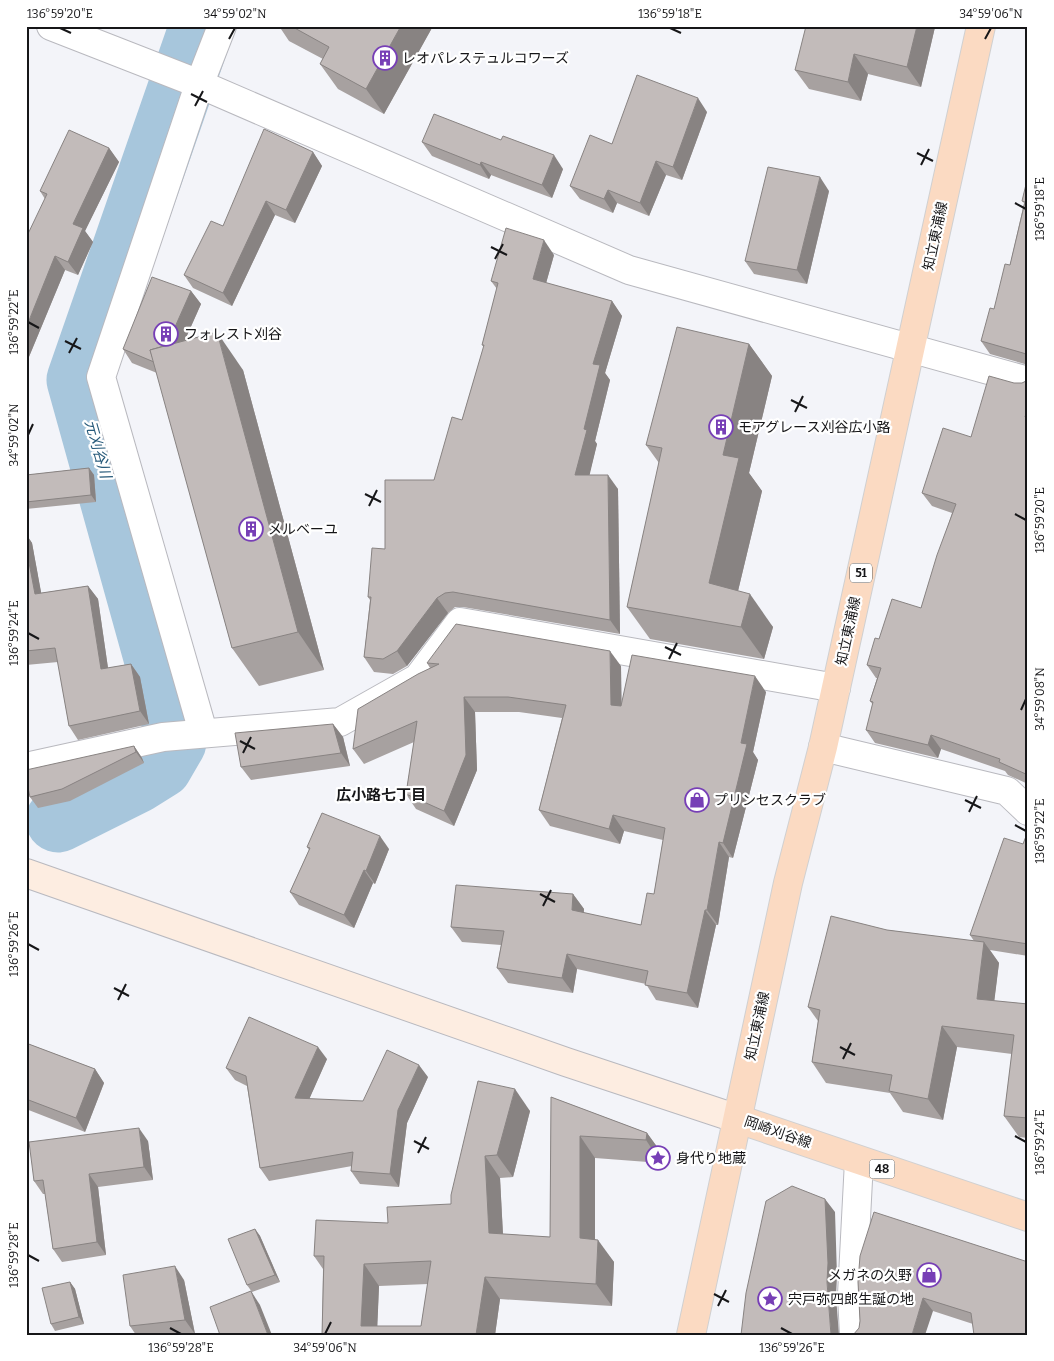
<svg xmlns="http://www.w3.org/2000/svg" width="1054" height="1361" font-family="Bitter,'Noto Sans JP',serif">
<style>
.lines{fill:none;stroke-linecap:round;stroke-linejoin:round}
.river{stroke:#a7c6dc;stroke-width:65}
.street-casing{stroke:#b9b9bf;stroke-width:30}
.secondary-casing{stroke:#b9b9bf;stroke-width:30}
.primary-casing{stroke:#d0d0d1;stroke-width:30}
.street{stroke:#fff;stroke-width:28}
.secondary{stroke:#fdede1;stroke-width:28}
.primary{stroke:#fbdac2;stroke-width:28}
.wall{fill:#a7a1a0;fill-rule:evenodd}
.shaded-wall{fill:#888382}
.building{fill:#c2bbba;stroke:#888382;fill-rule:evenodd}
.ticks{fill:none;stroke:#161618;stroke-width:2}
.labels{text-anchor:middle;stroke-width:4.5;stroke-linejoin:round;paint-order:stroke}
.shield{fill:#fff;stroke:#5c5c5d;stroke-width:1}
.shield-label{font-size:12px;font-weight:bold;fill:#161618}
.poi-label{font-size:14px;fill:#161618;stroke:#fff;text-anchor:start}
.street-label{font-size:14px;fill:#161618;stroke:#fff}
.water-label{font-size:15px;font-style:italic;fill:#285b7b;stroke:#fff}
.neighbourhood-label{font-size:15px;font-weight:bold;fill:#161618;stroke:#fff}
.neatline{fill:none;stroke:#161618;stroke-width:2}
.ticks-label{font-size:12px;text-anchor:middle;fill:#161618}
</style>
<rect width="100%" height="100%" fill="#f3f4f9"/>
<g class="lines">
<polyline class="river" points="58,820 136,781 160,766 174,742 176,729 79,380 202,26"/>
<g class="street-casing">
<g id="street">
<polyline points="51,26 197,83 629,270 1028,381"/>
<polyline points="203,732 101,377 199,85 222,26"/>
<polyline points="823,747 1007,791 1028,811"/>
<polyline points="26,767 163,737 340,722 418,678 460,622 836,688"/>
<polyline points="854,1335 852,1295 859,1161"/>
</g>
</g>
<g class="secondary-casing">
<polyline id="secondary" points="26,873 566,1062 738,1119"/>
</g>
<g class="primary-casing">
<g id="primary">
<polyline points="738,1119 1028,1217"/>
<polyline points="691,1335 788,883 823,747 981,26"/>
</g>
</g>
<use href="#street" class="street"/>
<use href="#secondary" class="secondary"/>
<use href="#primary" class="primary"/>
</g>
<g class="wall">
<polygon points="279,26 433,26 384,114 338,89 320,64 323,59 289,41"/>
<polygon points="935,27 921,87 868,74 861,101 809,89 795,70"/>
<polygon points="707,112 682,180 666,175 649,216 617,203 613,213 580,199 570,186 612,144"/>
<polygon points="422,142 563,169 552,198 491,175 489,179 432,156"/>
<polygon points="109,148 119,162 85,231 93,242 78,275 65,270 26,364 45,199 40,191"/>
<polygon points="313,152 322,166 295,223 275,215 232,306 193,288 184,275"/>
<polygon points="1028,176 1028,365 990,354 981,341 994,309 1010,265 1024,203 1022,201"/>
<polygon points="829,191 807,284 754,274 745,261"/>
<polygon points="554,255 546,283 612,301 622,316 605,373 610,380 595,441 597,444 589,475 618,489 620,634 463,607 455,607 448,613 407,666 393,674 374,672 364,657 370,600 368,597 385,549 434,480 462,420 484,347 482,345 497,289 491,281"/>
<polygon points="191,291 201,304 185,340 243,370 324,670 259,686 232,648 157,373 132,363 123,349"/>
<polygon points="749,344 772,376 749,473 762,491 738,591 773,627 764,659 650,639 627,607 659,463 646,445"/>
<polygon points="1028,380 1028,784 1008,775 1005,771 941,749 938,758 875,743 866,730 873,705 870,701 877,678 876,678 867,665 879,639 921,608 952,513 932,506 922,493 971,437 1014,383 1022,383"/>
<polygon points="89,468 94,475 96,502 26,509 26,475"/>
<polygon points="26,534 32,543 41,593 88,586 98,599 108,668 131,664 140,677 149,724 78,740 69,726 58,662 26,665"/>
<polygon points="427,663 621,666 621,704 766,692 753,752 758,760 733,858 729,857 718,925 716,925 698,1008 656,1000 646,984 577,969 573,993 508,983 497,968 501,945 462,942 451,927 573,894 584,909 584,913 641,925 654,894 663,840 624,831 620,844 550,826 539,810 562,718 519,712 475,712 477,770 454,826 416,809 406,794 414,742 364,764 353,749 430,668"/>
<polygon points="333,724 343,737 350,766 251,780 241,767"/>
<polygon points="134,746 142,758 144,763 70,801 38,808 30,797"/>
<polygon points="1028,831 1028,956 990,950 999,963 994,1001 1028,1004 1028,1138 1019,1137 1004,1116 1012,1054 957,1047 943,1120 903,1112 890,1093 826,1083 812,1062 818,1021 808,1007 887,930 974,941 970,935 1023,844"/>
<polygon points="307,847 389,849 375,884 373,883 354,928 299,905 290,892 309,850"/>
<polygon points="26,1043 95,1069 104,1083 85,1132 26,1109"/>
<polygon points="327,1059 309,1099 363,1101 428,1077 407,1123 399,1187 360,1184 351,1171 352,1166 269,1181 260,1168 247,1086 235,1080 226,1068"/>
<path d="M478 1081 530 1111 513 1177 500 1178 503 1234 550 1237 551 1097 647 1133 663 1155 661 1163 595 1158V1239L614 1262 612 1306 500 1299 495 1335H322L323 1269 314 1256 388 1223 451 1204ZM428 1284 421 1326H377L379 1286Z"/>
<polygon points="148,1141 153,1180 98,1187 106,1255 62,1262 53,1249 45,1194 43,1194 34,1181"/>
<polygon points="255,1229 260,1236 280,1282 252,1292 247,1285"/>
<polygon points="1028,1262 973,1324 933,1311 859,1328 860,1321 858,1282"/>
<polygon points="184,1280 195,1334 184,1335 136,1335 130,1326"/>
<polygon points="70,1282 75,1289 84,1324 55,1331 51,1324"/>
</g>
<g class="shaded-wall">
<polygon points="401,26 433,26 384,114 366,89"/>
<polygon points="917,26 935,27 921,87 907,67"/>
<polygon points="854,54 868,74 861,101 848,82"/>
<polygon points="698,98 707,112 682,180 673,167"/>
<polygon points="109,148 119,162 85,231 93,242 78,275 68,262 73,224"/>
<polygon points="313,152 322,166 295,223 286,210"/>
<polygon points="554,155 563,169 552,198 542,185"/>
<polygon points="656,161 666,175 649,216 640,203"/>
<polygon points="481,162 491,175 489,179 480,165"/>
<polygon points="820,177 829,191 807,284 797,270"/>
<polygon points="608,190 617,203 613,213 604,199"/>
<polygon points="266,201 275,215 232,306 223,293"/>
<polygon points="544,240 554,255 543,294 533,279"/>
<polygon points="55,256 65,270 26,364 26,328"/>
<polygon points="191,291 201,304 168,378 159,364"/>
<polygon points="612,301 622,316 605,373 610,380 595,441 597,444 586,490 575,475 584,429 593,364"/>
<polygon points="217,332 243,370 324,670 298,632"/>
<polygon points="749,344 772,376 749,473 762,491 732,616 709,583 723,455"/>
<polygon points="1028,407 1028,422 1025,417"/>
<polygon points="89,468 94,475 96,502 91,495"/>
<polygon points="608,475 618,489 620,634 610,620"/>
<polygon points="26,534 32,543 44,608 35,594 26,547"/>
<polygon points="88,586 98,599 110,682 101,669"/>
<polygon points="750,594 773,627 764,659 741,627"/>
<polygon points="437,598 448,613 407,666 397,651"/>
<polygon points="610,651 621,666 622,720 611,705"/>
<polygon points="131,664 140,677 149,724 140,711"/>
<polygon points="755,676 766,692 753,752 758,760 733,858 723,843 741,743"/>
<polygon points="464,697 475,712 477,770 454,826 444,811"/>
<polygon points="333,724 343,737 350,766 341,753"/>
<polygon points="931,735 941,749 938,758 928,745"/>
<polygon points="134,746 142,758 144,763 136,752"/>
<polygon points="613,815 624,831 620,844 609,829"/>
<polygon points="380,836 389,849 375,884 366,871"/>
<polygon points="719,842 729,857 718,925 707,910"/>
<polygon points="364,870 373,883 354,928 344,915"/>
<polygon points="573,894 584,909 582,925 572,910"/>
<polygon points="705,910 716,925 698,1008 687,993"/>
<polygon points="984,942 999,963 992,1020 977,999"/>
<polygon points="567,954 577,969 573,993 562,978"/>
<polygon points="942,1026 957,1047 943,1120 928,1099"/>
<polygon points="318,1047 327,1059 304,1111 295,1098"/>
<polygon points="419,1065 428,1077 407,1123 399,1187 390,1174 398,1110"/>
<polygon points="95,1069 104,1083 85,1132 76,1118"/>
<polygon points="515,1089 530,1111 513,1177 497,1155"/>
<polygon points="139,1128 148,1141 153,1180 144,1167"/>
<polygon points="647,1133 663,1155 661,1163 646,1140"/>
<polygon points="580,1136 595,1158 595,1260 580,1238"/>
<polygon points="485,1156 500,1178 504,1255 489,1233"/>
<polygon points="89,1174 98,1187 106,1255 97,1242"/>
<polygon points="825,1199 835,1212 837,1276 836,1296 839,1335 831,1335 827,1282"/>
<polygon points="255,1229 260,1236 280,1282 275,1275"/>
<polygon points="598,1240 614,1262 612,1306 596,1284"/>
<polygon points="364,1264 379,1286 377,1335 361,1326"/>
<polygon points="175,1266 184,1280 195,1334 185,1320"/>
<polygon points="485,1277 500,1299 495,1335 476,1335"/>
<polygon points="70,1282 75,1289 84,1324 79,1317"/>
<polygon points="251,1291 260,1305 272,1335 268,1335"/>
<polygon points="923,1298 933,1311 925,1335 912,1335"/>
</g>
<g class="building">
<polygon points="291,26 401,26 366,89 320,64 329,47"/>
<polygon points="806,26 917,26 907,67 854,54 848,82 795,70"/>
<polygon points="637,75 698,98 673,167 656,161 640,203 608,190 604,199 570,186 590,135 612,144"/>
<polygon points="434,114 501,140 503,136 554,155 542,185 481,162 480,165 422,142"/>
<polygon points="264,129 313,152 286,210 266,201 223,293 184,275 211,221 223,226"/>
<polygon points="69,130 109,148 73,224 83,228 68,262 55,256 26,328 26,238 47,194 40,191"/>
<polygon points="768,167 820,177 797,270 745,261"/>
<polygon points="1028,176 1028,355 1023,353 981,341 990,308 994,309 1005,264 1010,265 1025,202 1022,201"/>
<polygon points="506,228 544,240 533,279 612,301 593,364 600,365 584,429 587,430 575,475 608,475 610,620 453,592 445,593 437,598 397,651 383,659 364,657 371,597 368,597 372,548 385,549 385,480 434,480 452,417 462,420 484,345 482,345 498,283 491,281"/>
<polygon points="152,277 191,291 167,345 150,350 154,362 123,349"/>
<polygon points="677,327 749,344 723,455 739,458 709,583 750,594 741,627 627,607 662,448 646,445"/>
<polygon points="217,332 298,632 232,648 150,350"/>
<polygon points="989,376 1014,383 1022,383 1028,380 1028,407 1025,417 1028,418 1028,775 999,762 1000,759 931,735 928,745 866,730 873,702 870,701 881,668 867,665 875,638 879,639 892,599 921,608 937,555 956,504 922,493 943,428 971,437"/>
<polygon points="89,468 91,495 26,502 26,475"/>
<polygon points="26,547 35,594 88,586 101,669 131,664 140,711 69,726 55,648 26,651"/>
<polygon points="456,624 610,651 611,705 621,706 632,655 755,676 741,743 747,744 723,843 719,842 707,910 705,910 687,993 645,985 648,971 567,954 562,978 497,968 504,931 451,927 456,885 573,894 572,910 641,925 647,893 654,894 665,828 613,815 609,829 539,810 566,705 508,697 464,697 466,755 444,811 406,794 417,721 353,749 358,709 418,674 439,664 427,663"/>
<polygon points="333,724 341,753 241,767 235,733"/>
<polygon points="134,746 136,752 62,789 30,797 26,779 26,770"/>
<polygon points="322,813 380,836 366,871 364,870 344,915 290,892 310,848 307,847"/>
<polygon points="1028,831 1028,944 970,935 1004,838 1023,844"/>
<polygon points="831,916 887,930 984,942 977,999 1028,1004 1028,1118 1004,1116 1014,1035 942,1026 928,1099 889,1091 892,1075 812,1062 820,1010 808,1007"/>
<polygon points="249,1017 318,1047 295,1098 363,1101 387,1050 419,1065 398,1110 390,1174 351,1171 353,1152 260,1168 246,1076 226,1068"/>
<polygon points="26,1043 95,1069 76,1118 26,1099"/>
<path d="M478 1081 515 1089 497 1155 485 1156 489 1233 550 1237 551 1097 647 1133 646 1140 580 1136V1238L598 1240 596 1284 485 1277 476 1335H322L324 1256H314L316 1220 388 1223 387 1207 451 1204V1195ZM431 1261 421 1326H361L364 1264Z"/>
<polygon points="139,1128 144,1167 89,1174 97,1242 53,1249 43,1180 34,1181 29,1142"/>
<polygon points="792,1186 825,1199 828,1263 827,1282 831,1335 741,1335 746,1293 766,1201"/>
<polygon points="874,1212 1028,1262 1028,1335 974,1335 971,1313 923,1298 912,1335 853,1335 859,1328 860,1321 858,1282 860,1256"/>
<polygon points="255,1229 275,1275 247,1285 228,1239"/>
<polygon points="175,1266 185,1320 130,1326 123,1275"/>
<polygon points="70,1282 79,1317 51,1324 42,1288"/>
<polygon points="251,1291 268,1335 220,1335 210,1307"/>
</g>
<path class="ticks" d="M60 28 71 33M670 28 681 33M229 39 235 28M985 39 991 28M191 94 207 102M195 106 203 91M917 153 933 161M921 165 929 149M1015 203 1026 209M491 247 507 255M495 259 503 244M28 322 39 328M65 341 81 349M69 353 77 338M791 400 807 408M795 412 803 396M28 435 33 424M365 494 381 502M369 506 377 490M1015 514 1026 520M28 633 39 639M665 647 681 655M669 659 677 643M1021 710 1026 699M240 741 255 749M243 753 251 737M965 800 981 808M969 812 977 796M1015 825 1026 831M540 894 555 902M543 906 551 890M28 944 39 950M114 988 129 996M118 1000 126 984M840 1047 855 1055M843 1059 851 1043M1015 1136 1026 1142M414 1141 429 1149M418 1153 426 1137M28 1255 39 1261M714 1294 729 1302M718 1306 726 1290M170 1328 181 1334M781 1328 792 1334M325 1334 331 1322"/>
<defs>
<g id="building-ring" transform="scale(1.25)"><circle r="9.5" fill="#fff" stroke="#773fb6" stroke-width="1.5"/><path d="M-4-6H4V6H1V3H-1V6H-4ZM-2.5-4.3h1.7v1.8h-1.7ZM.8-4.3h1.7v1.8H.8ZM-2.5-1h1.7V.8h-1.7ZM.8-1h1.7V.8H.8Z" fill="#773fb6"/></g>
<g id="shop-ring" transform="scale(1.25)"><circle r="9.5" fill="#fff" stroke="#773fb6" stroke-width="1.5"/><path d="M-5-2.5h2.3a2.7 3.5 0 0 1 5.4 0H5L5.5 6h-11ZM-1.5-2.5h3a1.5 2.3 0 0 0-3 0Z" fill="#773fb6"/></g>
<g id="sight-ring" transform="scale(1.25)"><circle r="9.5" fill="#fff" stroke="#773fb6" stroke-width="1.5"/><path d="M0-6L1.8-2.2L6-1.7L2.9 1.2L3.7 5.4L0 3.3L-3.7 5.4L-2.9 1.2L-6-1.7L-1.8-2.2Z" fill="#773fb6"/></g>
</defs>
<g fill-rule="evenodd">
<use href="#building-ring" x="385" y="58"/>
<use href="#building-ring" x="166" y="334"/>
<use href="#building-ring" x="721" y="427"/>
<use href="#building-ring" x="251" y="529"/>
<use href="#shop-ring" x="697" y="800"/>
<use href="#sight-ring" x="658" y="1158"/>
<use href="#shop-ring" x="929" y="1275"/>
<use href="#sight-ring" x="770" y="1299"/>
</g>
<g class="labels">
<g class="shield">
<rect x="850" y="563.5" width="22" height="19" rx="4"/>
<rect x="869.5" y="1159.5" width="25" height="19" rx="4"/>
</g>
<g class="shield-label">
<text x="861" y="577">51</text>
<text x="882" y="1173">48</text>
</g>
<g class="poi-label">
<text x="402" y="63">レオパレステュルコワーズ</text>
<text x="184" y="339">フォレスト刈谷</text>
<text x="738" y="432">モアグレース刈谷広小路</text>
<text x="268" y="534">メルベーユ</text>
<text x="714" y="805">プリンセスクラブ</text>
<text x="676" y="1163">身代り地蔵</text>
<text x="912" y="1280" text-anchor="end">メガネの久野</text>
<text x="788" y="1304">宍戸弥四郎生誕の地</text>
</g>
<g class="street-label">
<text transform="translate(935 236) rotate(-78)" y="5">知立東浦線</text>
<text transform="translate(848 631) rotate(-78)" y="5">知立東浦線</text>
<text transform="translate(757 1026) rotate(-78)" y="5">知立東浦線</text>
<text transform="translate(778 1132) rotate(19)" y="5">岡崎刈谷線</text>
</g>
<g class="water-label">
<text transform="translate(98 449) rotate(74)" y="5">元刈谷川</text>
</g>
<g class="neighbourhood-label">
<text x="381" y="800">広小路七丁目</text>
</g>
</g>
<rect width="1054" height="1361" fill="none" stroke="#ffffff" stroke-width="55"/>
<rect x="28" y="28" width="998" height="1306" class="neatline"/>
<g class="ticks-label">
<text x="60" y="18">136°59'20"E</text>
<text x="235" y="18">34°59'02"N</text>
<text x="670" y="18">136°59'18"E</text>
<text x="991" y="18">34°59'06"N</text>
<text transform="translate(1040 209) rotate(-90)" y="4">136°59'18"E</text>
<text transform="translate(14 322) rotate(-90)" y="4">136°59'22"E</text>
<text transform="translate(14 435) rotate(-90)" y="4">34°59'02"N</text>
<text transform="translate(1040 520) rotate(-90)" y="4">136°59'20"E</text>
<text transform="translate(14 633) rotate(-90)" y="4">136°59'24"E</text>
<text transform="translate(1040 699) rotate(-90)" y="4">34°59'08"N</text>
<text transform="translate(1040 831) rotate(-90)" y="4">136°59'22"E</text>
<text transform="translate(14 944) rotate(-90)" y="4">136°59'26"E</text>
<text transform="translate(1040 1142) rotate(-90)" y="4">136°59'24"E</text>
<text transform="translate(14 1255) rotate(-90)" y="4">136°59'28"E</text>
<text x="181" y="1352">136°59'28"E</text>
<text x="325" y="1352">34°59'06"N</text>
<text x="792" y="1352">136°59'26"E</text>
</g>
</svg>
